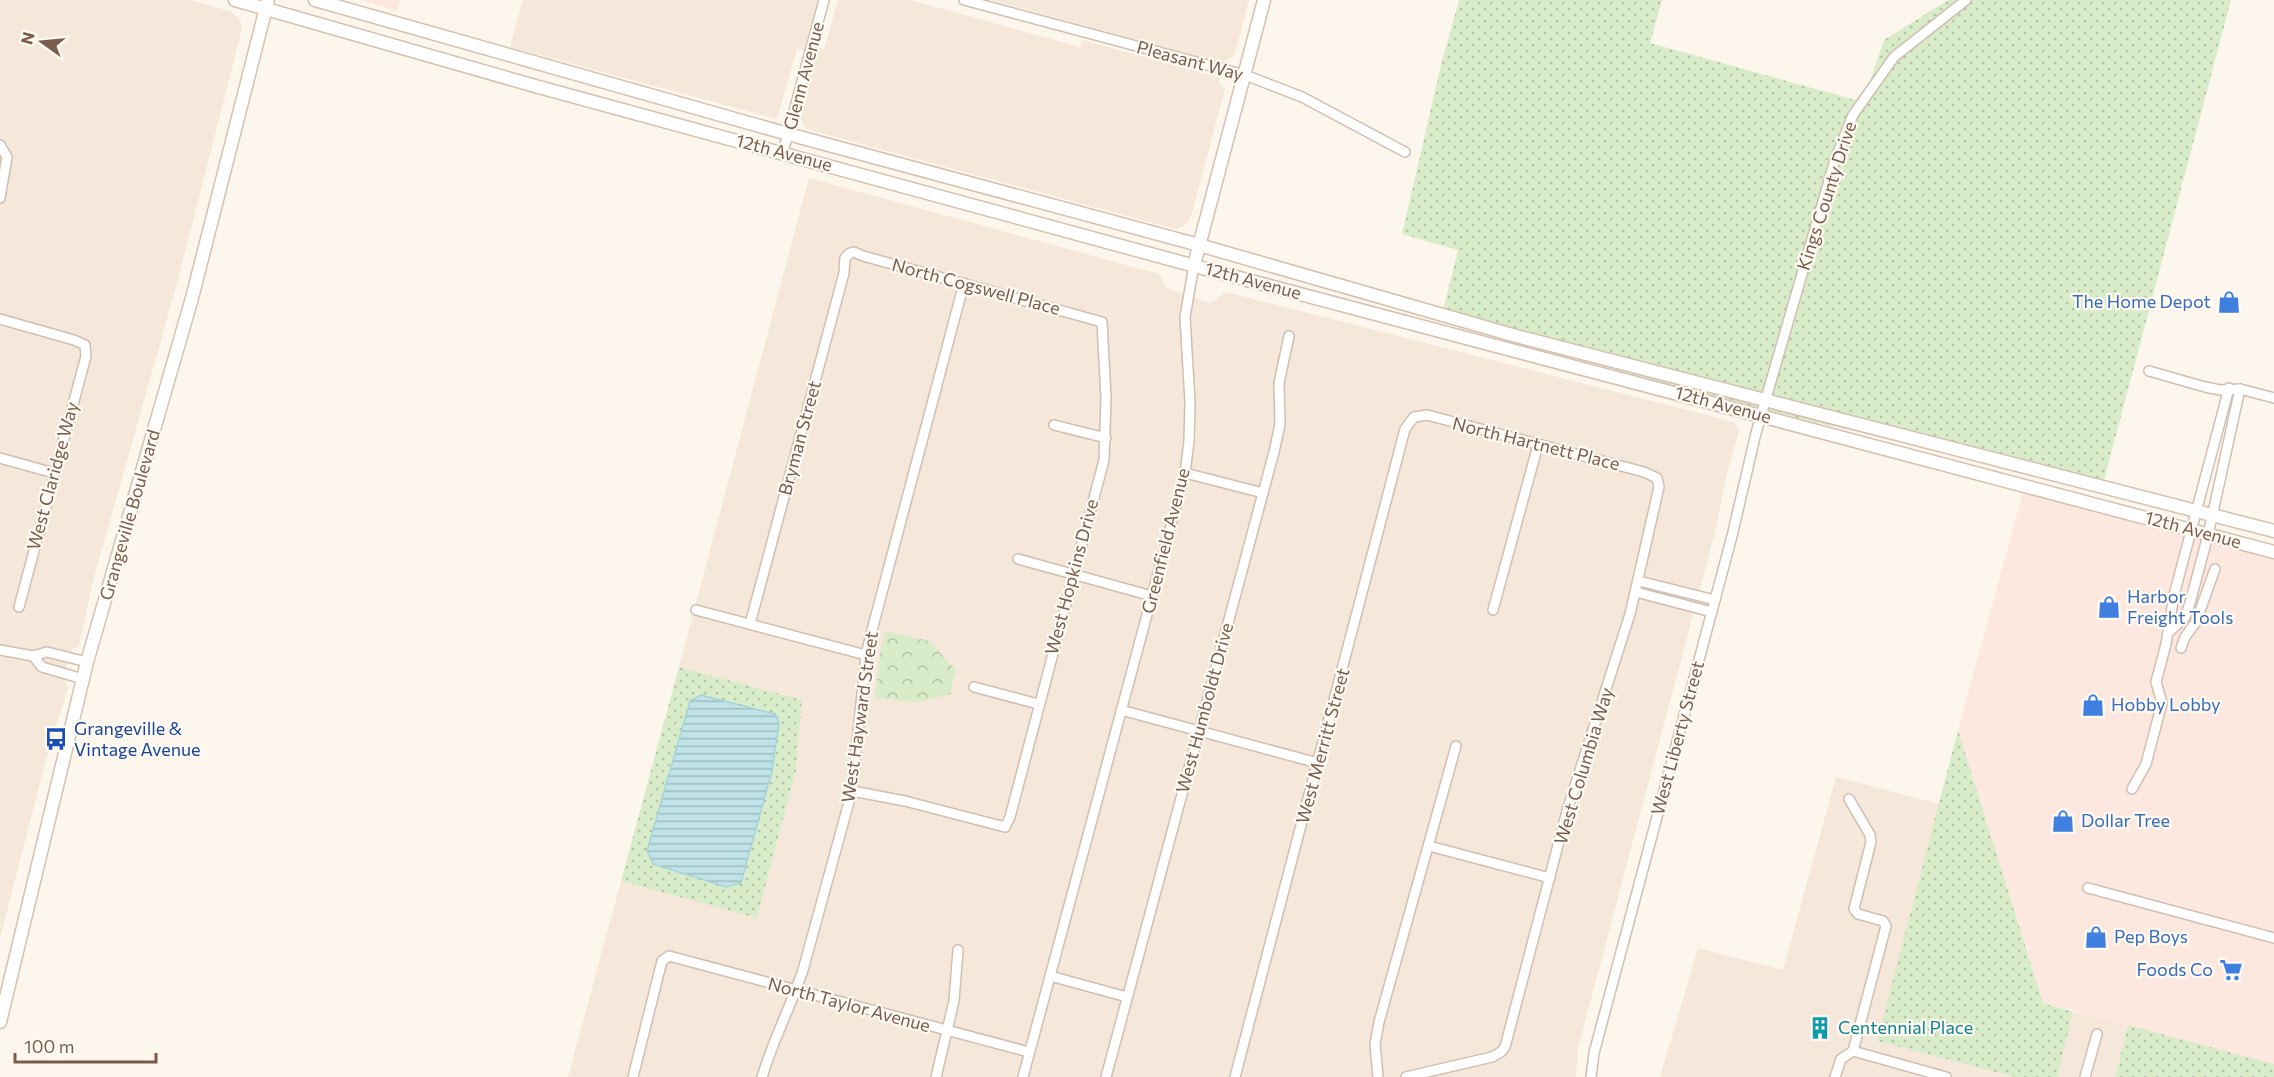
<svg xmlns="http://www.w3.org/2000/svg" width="2274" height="1077" font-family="Commissioner,sans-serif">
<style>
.residential{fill:#f5e8da}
.commercial{fill:#fde8e0}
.grass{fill:url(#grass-dots)}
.park{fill:url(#park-crowns)}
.water{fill:url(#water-rules);stroke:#a5d3da;stroke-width:1.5}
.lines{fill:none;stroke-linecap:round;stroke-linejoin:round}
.street-casing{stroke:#d1beb0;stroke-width:12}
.secondary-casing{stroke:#d6c0b0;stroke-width:15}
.street{stroke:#fff;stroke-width:9}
.secondary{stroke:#fff;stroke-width:12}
.labels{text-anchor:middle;stroke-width:4.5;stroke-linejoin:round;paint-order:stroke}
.street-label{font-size:18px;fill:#7a5c4d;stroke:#fffaf3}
.shop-label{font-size:18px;fill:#366cbe;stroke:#fffaf3;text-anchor:start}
.transit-label{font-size:18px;fill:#164399;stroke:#fffaf3;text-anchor:start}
.culture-label{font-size:18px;fill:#0d838f;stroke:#fffaf3;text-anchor:start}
</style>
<defs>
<pattern id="grass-dots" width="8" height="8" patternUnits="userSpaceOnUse" patternTransform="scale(1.5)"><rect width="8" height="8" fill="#d8ecc9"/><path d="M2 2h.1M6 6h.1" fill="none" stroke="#b4c2a5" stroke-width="1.8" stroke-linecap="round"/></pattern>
<pattern id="park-crowns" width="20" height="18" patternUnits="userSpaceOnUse" patternTransform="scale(1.5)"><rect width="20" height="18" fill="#d8ecc9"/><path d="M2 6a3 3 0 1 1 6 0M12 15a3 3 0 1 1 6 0" fill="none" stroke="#b4c2a5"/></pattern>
<pattern id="water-rules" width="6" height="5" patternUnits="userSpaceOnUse" patternTransform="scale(1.5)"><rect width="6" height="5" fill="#bfe3e8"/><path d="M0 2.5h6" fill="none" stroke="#a0bbbe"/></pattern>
</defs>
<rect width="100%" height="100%" fill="#fdf6ec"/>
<g class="residential">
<polygon points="0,0 190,0 230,11 240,19 242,29 176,287 93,581 79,646 73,649 67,665 65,682 68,688 46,760 0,938"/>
<polygon points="523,0 818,0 804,50 797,49 777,119 510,47"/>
<polygon points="838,0 911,0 1080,47 1082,40 1220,78 1219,82 1225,89 1190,220 1182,227 1175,229 806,129 802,121 799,120 818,48 824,49"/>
<polygon points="991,0 1249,0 1234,56 1226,60 1226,64"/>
<polygon points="809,178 1159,274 1167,288 1210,303 1226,292 1734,422 1739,431 1728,469 1715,532 1578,1048 1576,1077 568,1077 621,881 757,917 796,770 802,701 679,667"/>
<polygon points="1836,777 1940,804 1877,1041 2015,1077 1660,1077 1698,948 1783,970"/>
<polygon points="2073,1012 2128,1025 2115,1077 2057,1077"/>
</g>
<g class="commercial">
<polygon points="359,0 400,0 397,11"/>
<polygon points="2025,485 2274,552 2274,1064 2043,1003 1958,730"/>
</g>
<g class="grass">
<polygon points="1459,0 1662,0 1650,43 1863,102 1884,40 1948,0 2231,0 2103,484 1757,410 1441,319 1458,250 1402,234 1441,65"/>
<polygon points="679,667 802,700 796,770 757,918 621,881"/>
<polygon points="1958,730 2043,1003 2073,1012 2057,1077 2015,1077 1877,1041"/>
<polygon points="2128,1025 2274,1064 2274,1077 2115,1077"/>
</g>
<polygon class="park" points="885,631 929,641 957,671 952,682 951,694 919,702 875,698 880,655"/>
<polygon class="water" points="701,695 775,714 779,723 772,771 741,883 726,887 653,864 647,851 690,701"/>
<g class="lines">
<g class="street-casing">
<g id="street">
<polyline points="964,0 1245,75 1302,97 1405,152"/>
<polyline points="0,145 7,157 0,198"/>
<polyline points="783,152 824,0"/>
<polyline points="0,319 74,340 85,345 86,356 19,607"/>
<polyline points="2149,371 2205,387 2220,390 2240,389 2274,398"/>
<polyline points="1054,425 1106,438"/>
<polyline points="0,458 54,473"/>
<polyline points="1185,473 1263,493"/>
<polyline points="1018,559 1152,596"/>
<polyline points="1639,581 1715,600"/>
<polyline points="1636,592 1712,612"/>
<polyline points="696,610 866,655"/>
<polyline points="1493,610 1538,445"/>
<polyline points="750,624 844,273 845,258 850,253 854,252 863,256 1102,322 1106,398 1104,460 1010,817 1005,827 905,801 852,791"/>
<polyline points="2168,633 2185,617 2190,603 2208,535 2240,389"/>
<polyline points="2181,648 2185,637 2196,622 2215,569"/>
<polyline points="0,650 33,656 47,652 87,662"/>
<polyline points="33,656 42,667 83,679"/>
<polyline points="974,687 1038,704"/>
<polyline points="1121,710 1318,763"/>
<polyline points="2132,789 2146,764 2162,703 2156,682 2166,644 2174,595 2229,388"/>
<polyline points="1429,846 1550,878"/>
<polyline points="2088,888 2274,938"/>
<polyline points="1050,976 1127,997"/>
<polyline points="1853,1051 1946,1077"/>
<polyline points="633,1077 662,961 669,956 1029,1052"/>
<path d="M762 1077C773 1040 791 1006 803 970L852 791 866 655 871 634 964 283"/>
<polyline points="936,1077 954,1001 958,950"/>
<polyline points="1023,1077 1185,473 1189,441 1190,402 1185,317 1194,265"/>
<polyline points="1106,1077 1274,452 1280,424 1279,383 1289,336"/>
<polyline points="1235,1077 1405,429 1414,417 1427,415 1644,472 1657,478 1659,487 1630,614 1567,811 1505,1047 1501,1052 1492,1057 1406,1077"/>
<polyline points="1378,1077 1375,1044 1379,1022 1456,746"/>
<polyline points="1591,1077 1594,1053 1732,536 1756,433 1835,160 1853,115 1894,57 1966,0"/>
<polyline points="1835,1077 1841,1059 1853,1051 1886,926 1883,921 1858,914 1854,909 1871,842 1870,835 1849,799"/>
<polyline points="2085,1077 2097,1034"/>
</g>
</g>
<g class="secondary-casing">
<g id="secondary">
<polyline points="235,0 535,86 1213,271 2274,552"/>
<polyline points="315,0 788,134 1199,245 1516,336 2274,531"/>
<polyline points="1194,265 1264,0"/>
<polyline points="0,1022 87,662 192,298 268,0"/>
</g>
</g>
<use href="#street" class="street"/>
<use href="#secondary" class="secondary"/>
</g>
<defs>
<g id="shop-bare" transform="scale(1.8)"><path d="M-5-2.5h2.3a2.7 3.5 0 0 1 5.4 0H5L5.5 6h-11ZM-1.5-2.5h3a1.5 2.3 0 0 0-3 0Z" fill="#3f7fe0" stroke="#fffaf3" stroke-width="2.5" paint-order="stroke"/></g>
<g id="bus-bare" transform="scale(1.8)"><path d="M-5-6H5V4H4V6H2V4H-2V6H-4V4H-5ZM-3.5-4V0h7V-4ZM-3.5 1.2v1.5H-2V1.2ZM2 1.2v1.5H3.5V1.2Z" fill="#1a4fb4" stroke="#fffaf3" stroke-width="2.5" paint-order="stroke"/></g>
<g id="supermarket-bare" transform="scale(1.8)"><path d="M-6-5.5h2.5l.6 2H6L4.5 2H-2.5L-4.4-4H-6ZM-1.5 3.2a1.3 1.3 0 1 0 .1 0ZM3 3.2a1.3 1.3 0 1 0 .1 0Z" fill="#3f7fe0" stroke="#fffaf3" stroke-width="2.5" paint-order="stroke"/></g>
<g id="building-bare" transform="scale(1.8)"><path d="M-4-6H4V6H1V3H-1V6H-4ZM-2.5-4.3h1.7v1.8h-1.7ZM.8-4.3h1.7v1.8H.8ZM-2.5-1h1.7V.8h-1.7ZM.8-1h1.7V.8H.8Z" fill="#0f9aa8" stroke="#fffaf3" stroke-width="2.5" paint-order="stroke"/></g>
</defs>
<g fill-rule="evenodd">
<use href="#shop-bare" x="2229" y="302"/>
<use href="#shop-bare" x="2109" y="607"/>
<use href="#shop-bare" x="2093" y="705"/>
<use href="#bus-bare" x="56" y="739"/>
<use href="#shop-bare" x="2063" y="821"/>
<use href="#shop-bare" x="2096" y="937"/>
<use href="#supermarket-bare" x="2231" y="970"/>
<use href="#building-bare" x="1820" y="1028"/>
</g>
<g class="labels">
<g class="street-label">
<text transform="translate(1190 61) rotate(15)" y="6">Pleasant Way</text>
<text transform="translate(804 76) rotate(-75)" y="6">Glenn Avenue</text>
<text transform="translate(784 153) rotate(15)" y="6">12th Avenue</text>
<text transform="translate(1827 196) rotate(-72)" y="6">Kings County Drive</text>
<text transform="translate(1253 281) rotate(15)" y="6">12th Avenue</text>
<text transform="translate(976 287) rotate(15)" y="6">North Cogswell Place</text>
<text transform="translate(1723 405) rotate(15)" y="6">12th Avenue</text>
<text transform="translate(800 438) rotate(-75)" y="6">Bryman Street</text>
<text transform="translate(1536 444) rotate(14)" y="6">North Hartnett Place</text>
<text transform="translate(53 476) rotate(-75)" y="6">West Claridge Way</text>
<text transform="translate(130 515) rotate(-74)" y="6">Grangeville Boulevard</text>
<text transform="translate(2193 530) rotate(15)" y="6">12th Avenue</text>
<text transform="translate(1166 541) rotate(-76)" y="6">Greenfield Avenue</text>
<text transform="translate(1072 577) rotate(-75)" y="6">West Hopkins Drive</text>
<text transform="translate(1205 708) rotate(-75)" y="6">West Humboldt Drive</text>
<text transform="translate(860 717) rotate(-82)" y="6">West Hayward Street</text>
<text transform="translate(1678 738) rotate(-75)" y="6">West Liberty Street</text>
<text transform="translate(1323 746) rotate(-75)" y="6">West Merritt Street</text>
<text transform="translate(1584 766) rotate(-73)" y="6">West Columbia Way</text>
<text transform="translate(849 1005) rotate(15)" y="6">North Taylor Avenue</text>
</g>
<g class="shop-label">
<text x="2211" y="308" text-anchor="end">The Home Depot</text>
<text x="2127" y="603">Harbor<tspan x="2127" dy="21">Freight Tools</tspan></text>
<text x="2111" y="711">Hobby Lobby</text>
<text x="2081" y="827">Dollar Tree</text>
<text x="2114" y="943">Pep Boys</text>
<text x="2213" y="976" text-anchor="end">Foods Co</text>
</g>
<g class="transit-label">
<text x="74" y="735">Grangeville &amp;<tspan x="74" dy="21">Vintage Avenue</tspan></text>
</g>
<g class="culture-label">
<text x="1838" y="1034">Centennial Place</text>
</g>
</g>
<g transform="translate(42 42) rotate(285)" stroke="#fffaf3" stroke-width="4.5" paint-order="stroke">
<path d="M0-4.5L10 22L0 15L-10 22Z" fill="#7a5c4d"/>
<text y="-9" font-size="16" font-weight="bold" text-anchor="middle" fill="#7a5c4d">N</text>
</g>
<path d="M15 1053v9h141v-9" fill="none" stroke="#7a5c4d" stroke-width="3"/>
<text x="24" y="1053" font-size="18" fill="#7a5c4d" stroke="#fffaf3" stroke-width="4.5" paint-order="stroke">100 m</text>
</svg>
